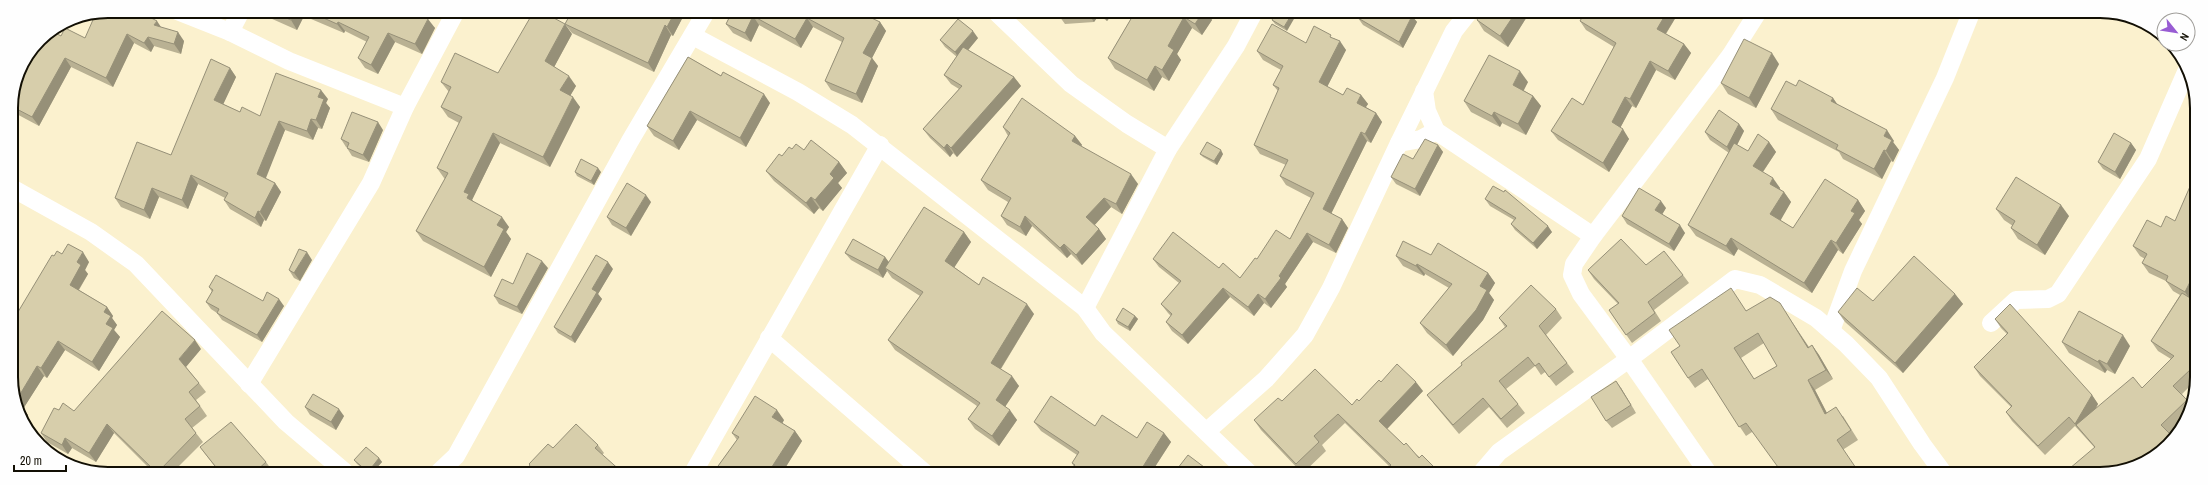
<svg xmlns="http://www.w3.org/2000/svg" width="2208" height="485" font-family="'Archivo Narrow',sans-serif">
<style>
.lines{fill:none;stroke-linecap:round;stroke-linejoin:round}
.minor{stroke:#fff;stroke-width:18}
.wall{fill:#b9b193;fill-rule:evenodd}
.shaded-wall{fill:#969078}
.building{fill:#d7ceab;stroke:#969078;fill-rule:evenodd}
.rim{fill:none;stroke:#120f04;stroke-width:2}
</style>
<rect width="100%" height="100%" fill="#fbf1ce"/>
<g class="lines">
<g class="minor">
<polyline points="177,11 230,32 289,61 405,107"/>
<polyline points="996,12 1071,84 1127,124 1168,149"/>
<polyline points="230,32 241,11"/>
<polyline points="693,36 798,92 852,125 1085,308 1103,333 1249,473"/>
<polyline points="1424,91 1427,111 1436,131 1593,236"/>
<polyline points="1399,143 1421,139 1436,131"/>
<polyline points="12,188 91,232 136,264 286,422 345,472"/>
<polyline points="1085,308 1168,149 1236,46 1254,12"/>
<polyline points="1991,323 2016,300 2048,299 2058,294 2148,159 2186,72"/>
<polyline points="1831,331 1853,271 1945,78 1971,13"/>
<polyline points="769,338 925,473"/>
<polyline points="249,384 371,183 405,107 456,11"/>
<polyline points="1207,431 1266,379 1305,335 1331,288 1399,143 1454,31 1469,12"/>
<polyline points="439,472 456,456 630,141 706,12"/>
<polyline points="693,473 880,145"/>
<polyline points="1481,473 1499,452 1629,359 1735,279 1760,285 1816,318 1846,344 1879,378 1922,444 1944,474"/>
<polyline points="1708,473 1629,359 1581,294 1572,275 1574,264 1593,236 1730,56 1758,12"/>
</g>
</g>
<g class="wall">
<polygon points="266,11 416,11 415,13 435,28 422,54 395,42 378,74 365,68 358,58 367,42 345,31 344,33 304,16 297,30 270,18"/>
<polygon points="572,11 691,12 688,17 684,15 673,36 671,35 654,72 572,33 565,24"/>
<polygon points="732,12 880,22 886,31 872,58 878,66 862,103 831,90 825,81 842,42 813,27 801,48 759,25 751,42 733,33 726,24"/>
<polygon points="1058,12 1114,12 1107,21 1099,15 1094,22 1065,24 1057,13"/>
<polygon points="1135,12 1207,12 1212,20 1202,35 1192,28 1177,54 1181,60 1169,81 1162,77 1154,91 1115,69 1108,58"/>
<polygon points="1277,12 1287,31 1275,24 1272,20"/>
<polygon points="1482,12 1530,12 1508,47 1484,31 1477,20"/>
<polygon points="1585,12 1679,12 1666,34 1684,44 1691,53 1675,80 1656,70 1636,108 1632,106 1620,128 1629,139 1609,172 1558,140 1551,131 1583,105 1614,47 1586,30 1580,21"/>
<polygon points="1688,12 1700,12 1697,18"/>
<polygon points="1849,13 1862,13 1860,18"/>
<polygon points="1412,16 1417,22 1403,48 1363,25 1358,18"/>
<polygon points="161,27 184,41 181,54 154,46 151,52 134,43 113,87 71,67 39,126 11,111 11,102 61,36 85,38"/>
<polygon points="572,34 554,67 576,86 570,96 580,107 550,167 500,143 472,200 474,202 509,227 506,232 511,239 491,277 423,241 416,231 445,179 444,178 437,168 459,123 448,117 441,107 449,92 441,82 498,73"/>
<polygon points="978,38 968,50 1014,77 1021,86 957,157 953,153 950,157 930,138 923,129 959,89 951,84 944,75 957,57 945,47 940,40"/>
<polygon points="1334,38 1346,50 1327,87 1343,95 1361,95 1368,104 1366,107 1376,113 1382,122 1371,143 1367,141 1331,214 1342,219 1348,228 1336,253 1313,242 1285,284 1287,287 1271,308 1264,303 1254,316 1230,297 1188,344 1172,331 1166,322 1171,316 1168,313 1161,304 1179,283 1159,267 1153,259 1219,268 1240,278 1257,259 1290,239 1311,198 1286,185 1280,176 1286,165 1260,154 1254,145 1278,91 1273,85 1281,70 1263,60 1257,51"/>
<polygon points="688,57 770,103 746,147 697,120 679,150 654,136 647,126"/>
<polygon points="1779,64 1756,108 1728,94 1721,83"/>
<polygon points="230,68 236,77 223,104 240,112 260,116 328,99 326,103 330,108 322,129 318,128 313,140 285,130 265,178 275,183 281,192 266,221 264,220 261,227 230,209 224,200 225,198 198,184 188,209 159,197 150,219 121,207 115,198 171,155"/>
<polygon points="1528,82 1523,90 1533,96 1541,106 1526,135 1502,123 1500,127 1471,112 1464,101"/>
<polygon points="1796,86 1833,98 1838,105 1894,141 1893,142 1899,150 1893,162 1891,161 1882,179 1843,159 1839,152 1778,120 1771,109"/>
<polygon points="1739,124 1744,131 1737,145 1748,151 1769,142 1776,152 1763,172 1780,188 1780,189 1784,192 1791,202 1780,220 1793,228 1858,200 1865,211 1859,220 1862,224 1843,254 1838,250 1812,293 1738,249 1734,256 1696,236 1688,225 1729,153 1710,140 1705,132"/>
<polygon points="1003,127 1075,136 1082,145 1081,146 1138,184 1122,214 1111,207 1094,225 1099,229 1106,239 1082,265 1071,254 1067,258 1032,226 1026,236 1007,225 1001,216 1008,202 988,190 981,180 1008,136"/>
<polygon points="383,130 369,162 352,156 347,148 347,147 346,147 341,139"/>
<polygon points="2131,143 2136,150 2120,179 2103,169 2098,162"/>
<polygon points="1438,145 1443,152 1420,196 1396,184 1391,177 1413,159"/>
<polygon points="792,149 804,150 839,162 847,173 838,183 842,188 823,211 819,208 814,214 774,181 766,171"/>
<polygon points="1200,154 1223,154 1217,165 1203,157"/>
<polygon points="575,172 601,172 594,185 577,176"/>
<polygon points="1485,199 1552,232 1537,249 1515,230 1511,224 1514,220 1490,206"/>
<polygon points="651,202 631,236 612,225 607,217"/>
<polygon points="1666,208 1662,214 1685,233 1674,251 1627,224 1622,216"/>
<polygon points="1996,209 2069,216 2045,255 2018,239 2011,228 2013,226 2004,220"/>
<polygon points="2161,227 2193,300 2195,301 2195,381 2182,394 2187,400 2191,406 2188,415 2170,434 2094,447 2075,426 2045,455 2012,421 2006,412 2011,407 1980,376 1974,367 2007,334 2001,328 1995,319 2092,395 2098,404 2096,408 2142,388 2171,359 2158,351 2151,341 2180,295 2173,291 2166,281 2149,273 2142,263 2145,259 2140,256 2133,246"/>
<polygon points="964,232 971,242 954,267 979,285 1034,314 1001,369 1019,386 1005,406 1017,420 999,446 975,429 968,419 977,406 895,350 888,340 920,296 892,278 887,271 883,278 851,260 845,253 885,257 889,262"/>
<polygon points="62,254 89,262 85,270 88,274 79,290 107,307 113,316 112,318 117,325 114,330 120,337 99,371 65,350 47,378 44,376 23,409 28,415 25,419 13,396 54,256"/>
<polygon points="1431,255 1488,273 1495,283 1489,293 1494,300 1483,320 1453,356 1427,333 1420,323 1449,288 1425,274 1424,276 1403,266 1396,256"/>
<polygon points="312,260 300,281 294,278 289,270"/>
<polygon points="1646,265 1683,275 1689,283 1654,310 1661,321 1632,343 1609,310 1618,304 1594,279 1588,270"/>
<polygon points="548,268 522,314 499,304 494,296 513,284"/>
<polygon points="613,269 598,294 602,299 575,343 558,333 554,327"/>
<polygon points="209,287 263,301 284,306 262,342 222,320 217,313 211,309 206,302 212,292"/>
<polygon points="1955,294 1963,304 1903,373 1845,322 1838,312 1873,301"/>
<polygon points="1556,309 1562,318 1546,335 1574,372 1556,386 1545,372 1541,375 1535,366 1506,389 1518,404 1525,413 1507,428 1489,407 1459,434 1434,404 1427,395 1505,327 1499,318"/>
<path d="M1747 310 1786 313 1809 347 1812 345 1819 355 1833 379 1815 390 1827 413 1843 416 1858 440 1844 449 1752 432 1746 436 1708 379 1695 388 1688 378ZM1764 343 1777 366 1754 379 1741 358Z"/>
<polygon points="1135,316 1138,319 1130,331 1118,324 1116,320"/>
<polygon points="2062,342 2130,346 2115,374 2107,370 2105,373 2069,353"/>
<polygon points="201,349 186,367 199,383 206,392 196,400 207,416 192,428 203,442 173,472 153,472 114,433 96,462 72,448 68,454 47,442 41,433 74,411"/>
<polygon points="1381,382 1423,391 1387,429 1404,445 1440,473 1389,466 1345,423 1322,445 1326,451 1303,473 1302,473 1261,430 1254,420 1282,401 1352,405 1359,401"/>
<polygon points="1621,388 1636,413 1612,428 1606,421"/>
<polygon points="305,407 344,416 336,430 310,415"/>
<polygon points="784,420 782,423 795,431 802,441 782,473 713,473 737,440 732,433"/>
<polygon points="1034,422 1095,426 1137,438 1164,433 1171,442 1151,473 1069,473 1074,467 1072,463 1077,455 1041,431"/>
<polygon points="598,445 604,453 602,455 553,448"/>
<polygon points="200,447 266,462 271,469 267,472 218,472 219,472"/>
<polygon points="379,458 382,462 373,472 367,472 357,464 354,460"/>
</g>
<g class="shaded-wall">
<polygon points="295,11 300,11 304,16 297,30 291,20"/>
<polygon points="675,12 682,12 684,15 673,36 667,27"/>
<polygon points="684,12 691,12 688,17"/>
<polygon points="1087,12 1096,12 1099,15 1094,22"/>
<polygon points="1101,12 1114,12 1107,21"/>
<polygon points="1203,12 1207,12 1212,20 1202,35 1195,24"/>
<polygon points="1293,12 1298,12 1287,31 1284,27"/>
<polygon points="1516,12 1530,12 1508,47 1500,36"/>
<polygon points="1667,12 1679,12 1663,38 1657,29"/>
<polygon points="1693,12 1700,12 1697,18"/>
<polygon points="1856,13 1862,13 1860,18"/>
<polygon points="753,16 759,25 751,42 745,33"/>
<polygon points="1412,16 1417,22 1403,48 1399,42"/>
<polygon points="1184,17 1192,28 1177,54 1181,60 1169,81 1162,70 1168,46"/>
<polygon points="807,18 813,27 801,48 795,39"/>
<polygon points="428,19 435,28 422,54 415,44"/>
<polygon points="157,21 163,30 154,25"/>
<polygon points="338,22 345,31 344,33 337,24"/>
<polygon points="880,22 886,31 872,58 878,66 862,103 856,94 863,53"/>
<polygon points="565,24 572,34 552,71 545,61"/>
<polygon points="665,25 671,35 654,72 648,63"/>
<polygon points="973,31 978,38 960,60 955,52"/>
<polygon points="178,32 184,41 181,54 174,44"/>
<polygon points="388,33 395,42 378,74 371,65"/>
<polygon points="127,34 134,43 113,87 106,78"/>
<polygon points="148,37 154,46 151,52 144,43"/>
<polygon points="1340,41 1346,50 1325,91 1319,82"/>
<polygon points="1684,44 1691,53 1675,80 1668,71"/>
<polygon points="1772,53 1779,64 1756,108 1749,98"/>
<polygon points="65,58 71,67 39,126 32,117"/>
<polygon points="1650,61 1656,70 1636,108 1630,99"/>
<polygon points="1155,66 1162,77 1154,91 1147,80"/>
<polygon points="230,68 236,77 221,109 214,100"/>
<polygon points="1520,71 1528,82 1521,96 1513,85"/>
<polygon points="569,76 576,86 567,101 560,90"/>
<polygon points="1014,77 1021,86 957,157 951,148"/>
<polygon points="321,90 328,99 326,103 330,108 322,129 316,120 318,97"/>
<polygon points="764,94 770,103 746,147 740,138"/>
<polygon points="1361,95 1368,104 1363,111 1357,103"/>
<polygon points="1533,96 1541,106 1526,135 1518,124"/>
<polygon points="573,97 580,107 550,167 543,157"/>
<polygon points="1625,97 1632,106 1618,132 1612,122"/>
<polygon points="1833,98 1840,109 1831,101"/>
<polygon points="690,111 697,120 679,150 673,141"/>
<polygon points="1494,112 1502,123 1500,127 1492,116"/>
<polygon points="1376,113 1382,122 1371,143 1365,134"/>
<polygon points="311,119 318,128 313,140 307,131"/>
<polygon points="279,121 285,130 264,183 257,174"/>
<polygon points="378,122 383,130 369,162 363,155"/>
<polygon points="1739,124 1744,131 1732,155 1727,147"/>
<polygon points="1623,129 1629,139 1609,172 1603,163"/>
<polygon points="1887,130 1894,141 1893,142 1899,150 1893,162 1886,151 1884,136"/>
<polygon points="1361,132 1367,141 1329,218 1323,209"/>
<polygon points="493,133 500,143 472,200 476,204 467,198 464,192"/>
<polygon points="1075,136 1082,145 1078,150 1072,141"/>
<polygon points="1769,142 1776,152 1760,176 1753,166"/>
<polygon points="2131,143 2136,150 2120,179 2115,172"/>
<polygon points="947,144 953,153 950,157 944,148"/>
<polygon points="1438,145 1443,152 1420,196 1415,189"/>
<polygon points="1221,150 1223,154 1217,165 1214,161"/>
<polygon points="1884,150 1891,161 1882,179 1874,169"/>
<polygon points="839,162 847,173 838,183 842,188 823,211 815,200 830,174"/>
<polygon points="598,168 601,172 594,185 591,181"/>
<polygon points="1131,174 1138,184 1122,214 1116,204"/>
<polygon points="191,175 198,184 188,209 182,200"/>
<polygon points="1773,178 1780,188 1777,194 1770,184"/>
<polygon points="275,183 281,192 266,221 260,212"/>
<polygon points="152,188 159,197 150,219 144,210"/>
<polygon points="1784,192 1791,202 1778,225 1770,214"/>
<polygon points="646,195 651,202 631,236 626,228"/>
<polygon points="811,197 819,208 814,214 806,203"/>
<polygon points="1104,198 1111,207 1093,227 1086,217"/>
<polygon points="1858,200 1865,211 1859,220 1862,224 1843,254 1836,243 1851,211"/>
<polygon points="1661,201 1666,208 1660,218 1655,210"/>
<polygon points="2061,205 2069,216 2045,255 2037,245"/>
<polygon points="258,211 264,220 261,227 255,218"/>
<polygon points="1025,216 1032,226 1026,236 1020,227"/>
<polygon points="502,217 509,227 506,232 511,239 491,277 484,267 497,225"/>
<polygon points="1342,219 1348,228 1336,253 1329,245"/>
<polygon points="1680,225 1685,233 1674,251 1669,244"/>
<polygon points="1548,226 1552,232 1537,249 1533,243"/>
<polygon points="1099,229 1106,239 1082,265 1076,255"/>
<polygon points="964,232 971,242 952,271 945,261"/>
<polygon points="1307,233 1313,242 1285,284 1287,287 1271,308 1265,299 1279,276"/>
<polygon points="1731,238 1738,249 1734,256 1726,246"/>
<polygon points="1831,240 1838,250 1812,293 1804,283"/>
<polygon points="1064,244 1071,254 1067,258 1060,248"/>
<polygon points="83,252 89,262 85,270 88,274 76,294 70,285 77,262"/>
<polygon points="307,252 312,260 300,281 294,273"/>
<polygon points="885,257 890,264 885,268 887,271 883,278 878,270"/>
<polygon points="542,261 548,268 522,314 517,307"/>
<polygon points="608,262 613,269 598,294 602,299 575,343 571,337 592,289"/>
<polygon points="1417,264 1425,274 1424,276 1416,266"/>
<polygon points="2195,272 2195,296 2192,302 2185,292"/>
<polygon points="1488,273 1495,283 1489,293 1494,300 1483,320 1453,356 1446,345"/>
<polygon points="1223,288 1230,297 1188,344 1182,335"/>
<polygon points="1258,294 1264,303 1254,316 1248,307"/>
<polygon points="1955,294 1963,304 1903,373 1895,363"/>
<polygon points="279,299 284,306 262,342 257,335"/>
<polygon points="1780,303 1786,313 1815,357 1808,348"/>
<polygon points="1027,304 1034,314 998,373 991,363"/>
<polygon points="107,307 113,316 112,318 117,325 114,330 120,337 99,371 92,362 106,324 104,312"/>
<polygon points="1135,316 1138,319 1130,331 1128,327"/>
<polygon points="2123,335 2130,346 2115,374 2107,364"/>
<polygon points="195,340 201,349 185,368 179,359"/>
<polygon points="58,341 65,350 47,378 41,368"/>
<polygon points="1812,345 1819,355 1833,379 1826,370"/>
<polygon points="2099,360 2107,370 2105,373 2098,362"/>
<polygon points="2195,362 2195,376 2191,369"/>
<polygon points="37,366 44,376 23,409 28,415 25,419 16,401"/>
<polygon points="1012,376 1019,386 1003,410 996,400"/>
<polygon points="1808,380 1815,390 1832,423 1825,414"/>
<polygon points="1616,381 1621,388 1636,413"/>
<polygon points="1416,382 1423,391 1386,430 1379,421"/>
<polygon points="2092,395 2098,404 2082,432 2076,425 2082,433 2075,424"/>
<polygon points="339,409 344,416 336,430 331,422"/>
<polygon points="777,410 784,420 780,428 772,417"/>
<polygon points="1010,410 1017,420 999,446 992,436"/>
<polygon points="107,424 114,433 96,462 89,453"/>
<polygon points="795,431 802,441 782,473 768,473"/>
<polygon points="1164,433 1171,442 1151,473 1139,473"/>
<polygon points="65,438 72,448 68,454 62,445"/>
<polygon points="379,458 382,462 373,472 368,472"/>
</g>
<g class="building">
<polygon points="108,11 138,11 157,21 154,25 178,32 174,44 148,37 144,43 127,34 106,78 65,58 32,117 11,106 11,102 18,71 40,39 52,31 61,36 65,28 85,38 96,13"/>
<polygon points="270,11 295,11 291,20"/>
<polygon points="308,11 411,11 428,19 415,44 388,33 371,65 358,58 369,37 338,22 337,24"/>
<polygon points="534,11 541,11 565,24 545,61 569,76 560,90 573,97 543,157 493,133 464,192 469,194 467,198 502,217 497,225 504,229 484,267 416,231 448,173 437,168 462,117 441,107 451,87 441,82 455,53 498,73"/>
<polygon points="572,11 675,12 667,27 665,25 648,63 565,24"/>
<polygon points="732,12 859,12 880,22 863,53 872,58 856,94 825,81 844,38 807,18 795,39 753,16 745,33 726,24"/>
<polygon points="1058,12 1075,12 1057,13"/>
<polygon points="1135,12 1203,12 1195,24 1184,17 1168,46 1174,50 1162,70 1155,66 1147,80 1108,58"/>
<polygon points="1277,12 1293,12 1284,27 1272,20"/>
<polygon points="1362,12 1406,12 1412,16 1399,42 1358,18"/>
<polygon points="1482,12 1516,12 1500,36 1477,20"/>
<polygon points="1585,12 1667,12 1657,29 1684,44 1668,71 1650,61 1630,99 1625,97 1612,122 1623,129 1603,163 1551,131 1572,98 1583,105 1616,43 1580,21"/>
<polygon points="958,19 973,31 955,52 940,40"/>
<polygon points="1272,24 1306,43 1314,26 1331,35 1330,37 1340,41 1319,82 1343,95 1347,88 1361,95 1357,103 1376,113 1365,134 1361,132 1323,209 1342,219 1329,245 1307,233 1279,276 1281,278 1265,299 1258,294 1248,307 1223,288 1182,335 1166,322 1172,314 1161,304 1181,281 1153,259 1173,232 1219,268 1223,263 1240,278 1255,258 1257,259 1276,230 1290,239 1314,193 1280,176 1288,160 1254,145 1279,88 1273,85 1283,66 1257,51"/>
<polygon points="1744,39 1772,53 1749,98 1721,83"/>
<polygon points="963,47 1014,77 951,148 947,144 944,148 923,129 962,86 944,75"/>
<polygon points="1489,55 1520,71 1513,85 1533,96 1518,124 1494,112 1492,116 1464,101"/>
<polygon points="688,57 721,76 723,72 764,94 740,138 690,111 673,141 647,126"/>
<polygon points="211,59 230,68 214,100 240,112 242,107 260,116 276,73 321,90 318,97 324,99 316,120 311,119 307,131 279,121 257,174 275,183 260,212 258,211 255,218 224,200 228,193 191,175 182,200 152,188 144,210 115,198 137,142 171,155"/>
<polygon points="1799,80 1833,98 1831,101 1887,130 1884,136 1892,140 1886,151 1884,150 1874,169 1836,149 1838,145 1771,109 1786,81 1796,86"/>
<polygon points="1022,98 1075,136 1072,141 1131,174 1116,204 1104,198 1086,217 1099,229 1076,255 1064,244 1060,248 1025,216 1020,227 1001,216 1011,198 981,180 1010,133 1003,127"/>
<polygon points="1719,110 1739,124 1727,147 1705,132"/>
<polygon points="352,112 378,122 363,155 347,148 349,143 341,139"/>
<polygon points="2114,133 2131,143 2115,172 2098,162"/>
<polygon points="1758,134 1769,142 1753,166 1773,178 1770,184 1784,192 1770,214 1793,228 1825,179 1858,200 1851,211 1855,213 1836,243 1831,240 1804,283 1731,238 1726,246 1688,225 1734,143 1748,151"/>
<polygon points="1425,139 1438,145 1415,189 1391,177 1403,154 1413,159"/>
<polygon points="811,140 839,162 830,174 834,178 815,200 811,197 806,203 766,171 779,154 782,156 789,147 792,149 796,144 804,150"/>
<polygon points="1207,142 1221,150 1214,161 1200,154"/>
<polygon points="581,159 598,168 591,181 575,172"/>
<polygon points="2195,175 2195,272 2185,292 2166,281 2168,276 2142,263 2147,254 2133,246 2147,220 2161,227 2166,216 2175,221"/>
<polygon points="2016,177 2061,205 2037,245 2011,228 2015,221 1996,209"/>
<polygon points="627,183 646,195 626,228 607,217"/>
<polygon points="1493,186 1504,192 1505,190 1548,226 1533,243 1511,224 1516,218 1485,199"/>
<polygon points="1639,188 1661,201 1655,210 1680,225 1669,244 1622,216"/>
<polygon points="924,207 964,232 945,261 979,285 983,277 1027,304 991,363 1012,376 996,400 1010,410 992,436 968,419 980,403 888,340 923,292 885,268"/>
<polygon points="853,239 885,257 878,270 845,253"/>
<polygon points="1621,239 1646,265 1664,251 1683,275 1648,302 1655,313 1626,335 1609,310 1619,303 1588,270"/>
<polygon points="1403,241 1431,255 1438,243 1488,273 1480,286 1487,290 1476,310 1446,345 1420,323 1452,284 1417,264 1416,266 1396,256"/>
<polygon points="68,244 83,252 77,262 81,265 70,285 107,307 104,312 111,316 106,324 113,328 92,362 58,341 41,368 37,366 16,401 13,396 12,322 52,255 54,256 57,251 62,254"/>
<polygon points="299,249 307,252 294,273 289,270"/>
<polygon points="527,253 542,261 517,307 494,296 502,279 513,284"/>
<polygon points="596,255 608,262 592,289 597,292 571,337 554,327"/>
<polygon points="1914,256 1955,294 1895,363 1838,312 1857,288 1873,301"/>
<polygon points="216,275 263,301 267,292 279,299 257,335 217,313 219,309 206,302 213,290 209,287"/>
<polygon points="1531,285 1556,309 1539,326 1567,363 1549,377 1539,363 1535,366 1528,357 1499,381 1518,404 1501,419 1483,398 1453,425 1427,395 1462,365 1461,363 1507,326 1499,318"/>
<path d="M1731 288 1746 311 1770 297 1780 303 1808 348 1812 345 1826 370 1808 380 1825 414 1836 407 1851 430 1837 440 1860 474H1783L1746 423 1739 427 1702 369 1688 378 1671 352 1680 346 1669 330ZM1758 333 1777 366 1754 379 1734 348Z"/>
<polygon points="2182,293 2195,301 2195,362 2191,369 2173,386 2187,400 2161,425 2174,438 2164,450 2137,467 2106,474 2063,474 2095,447 2076,425 2133,377 2142,388 2174,356 2151,341"/>
<polygon points="2010,304 2092,395 2075,424 2069,417 2038,446 2006,412 2012,406 1974,367 2008,333 1995,319"/>
<polygon points="1123,308 1135,316 1128,327 1116,320"/>
<polygon points="162,311 195,340 179,359 199,383 189,392 200,406 185,419 196,433 158,472 156,472 107,424 89,453 65,438 62,445 41,433 54,408 59,410 63,403 74,411"/>
<polygon points="2079,311 2123,335 2107,364 2099,360 2098,362 2062,342"/>
<polygon points="1397,364 1416,382 1379,421 1404,445 1406,443 1419,458 1422,455 1440,473 1383,473 1391,465 1338,414 1314,436 1319,442 1296,464 1254,420 1278,398 1282,401 1315,369 1352,405 1357,399 1359,401 1379,380 1381,382"/>
<polygon points="1616,381 1631,405 1606,421 1591,397"/>
<polygon points="313,394 339,409 331,422 305,407"/>
<polygon points="755,396 777,410 772,417 795,431 768,473 713,473 739,437 732,433"/>
<polygon points="1051,396 1095,426 1102,415 1137,438 1147,422 1164,433 1139,473 1069,473 1075,465 1072,463 1079,452 1034,422"/>
<polygon points="16,403 21,406 20,409"/>
<polygon points="231,422 266,462 255,472 218,472 219,471 200,447"/>
<polygon points="576,424 598,445 595,448 623,473 524,473 530,465 529,464 548,444 553,448"/>
<polygon points="366,447 379,458 368,472 354,460"/>
<polygon points="1188,455 1212,473 1174,473"/>
</g>
<path d="M0 0H2208V485H0ZM108 18H2100A90 90 0 0 1 2190 108V377A90 90 0 0 1 2100 467H108A90 90 0 0 1 18 377V108A90 90 0 0 1 108 18Z" fill="#fefefe" fill-rule="evenodd"/>
<path class="rim" d="M108 18H2100A90 90 0 0 1 2190 108V377A90 90 0 0 1 2100 467H108A90 90 0 0 1 18 377V108A90 90 0 0 1 108 18Z"/>
<g transform="translate(2176 32) rotate(120)"><circle r="19" fill="#fefefe" stroke="#a09e9a"/>
<path d="M0-3L7 15L0 10L-7 15Z" fill="#985cd3"/>
<text y="-6" font-size="11" font-weight="bold" text-anchor="middle" fill="#120f04">N</text>
</g>
<path d="M14 465v6h52v-6" fill="none" stroke="#120f04" stroke-width="2"/>
<text x="20" y="465" font-size="12" fill="#120f04" stroke="#fefefe" stroke-width="3" paint-order="stroke">20 m</text>
</svg>
